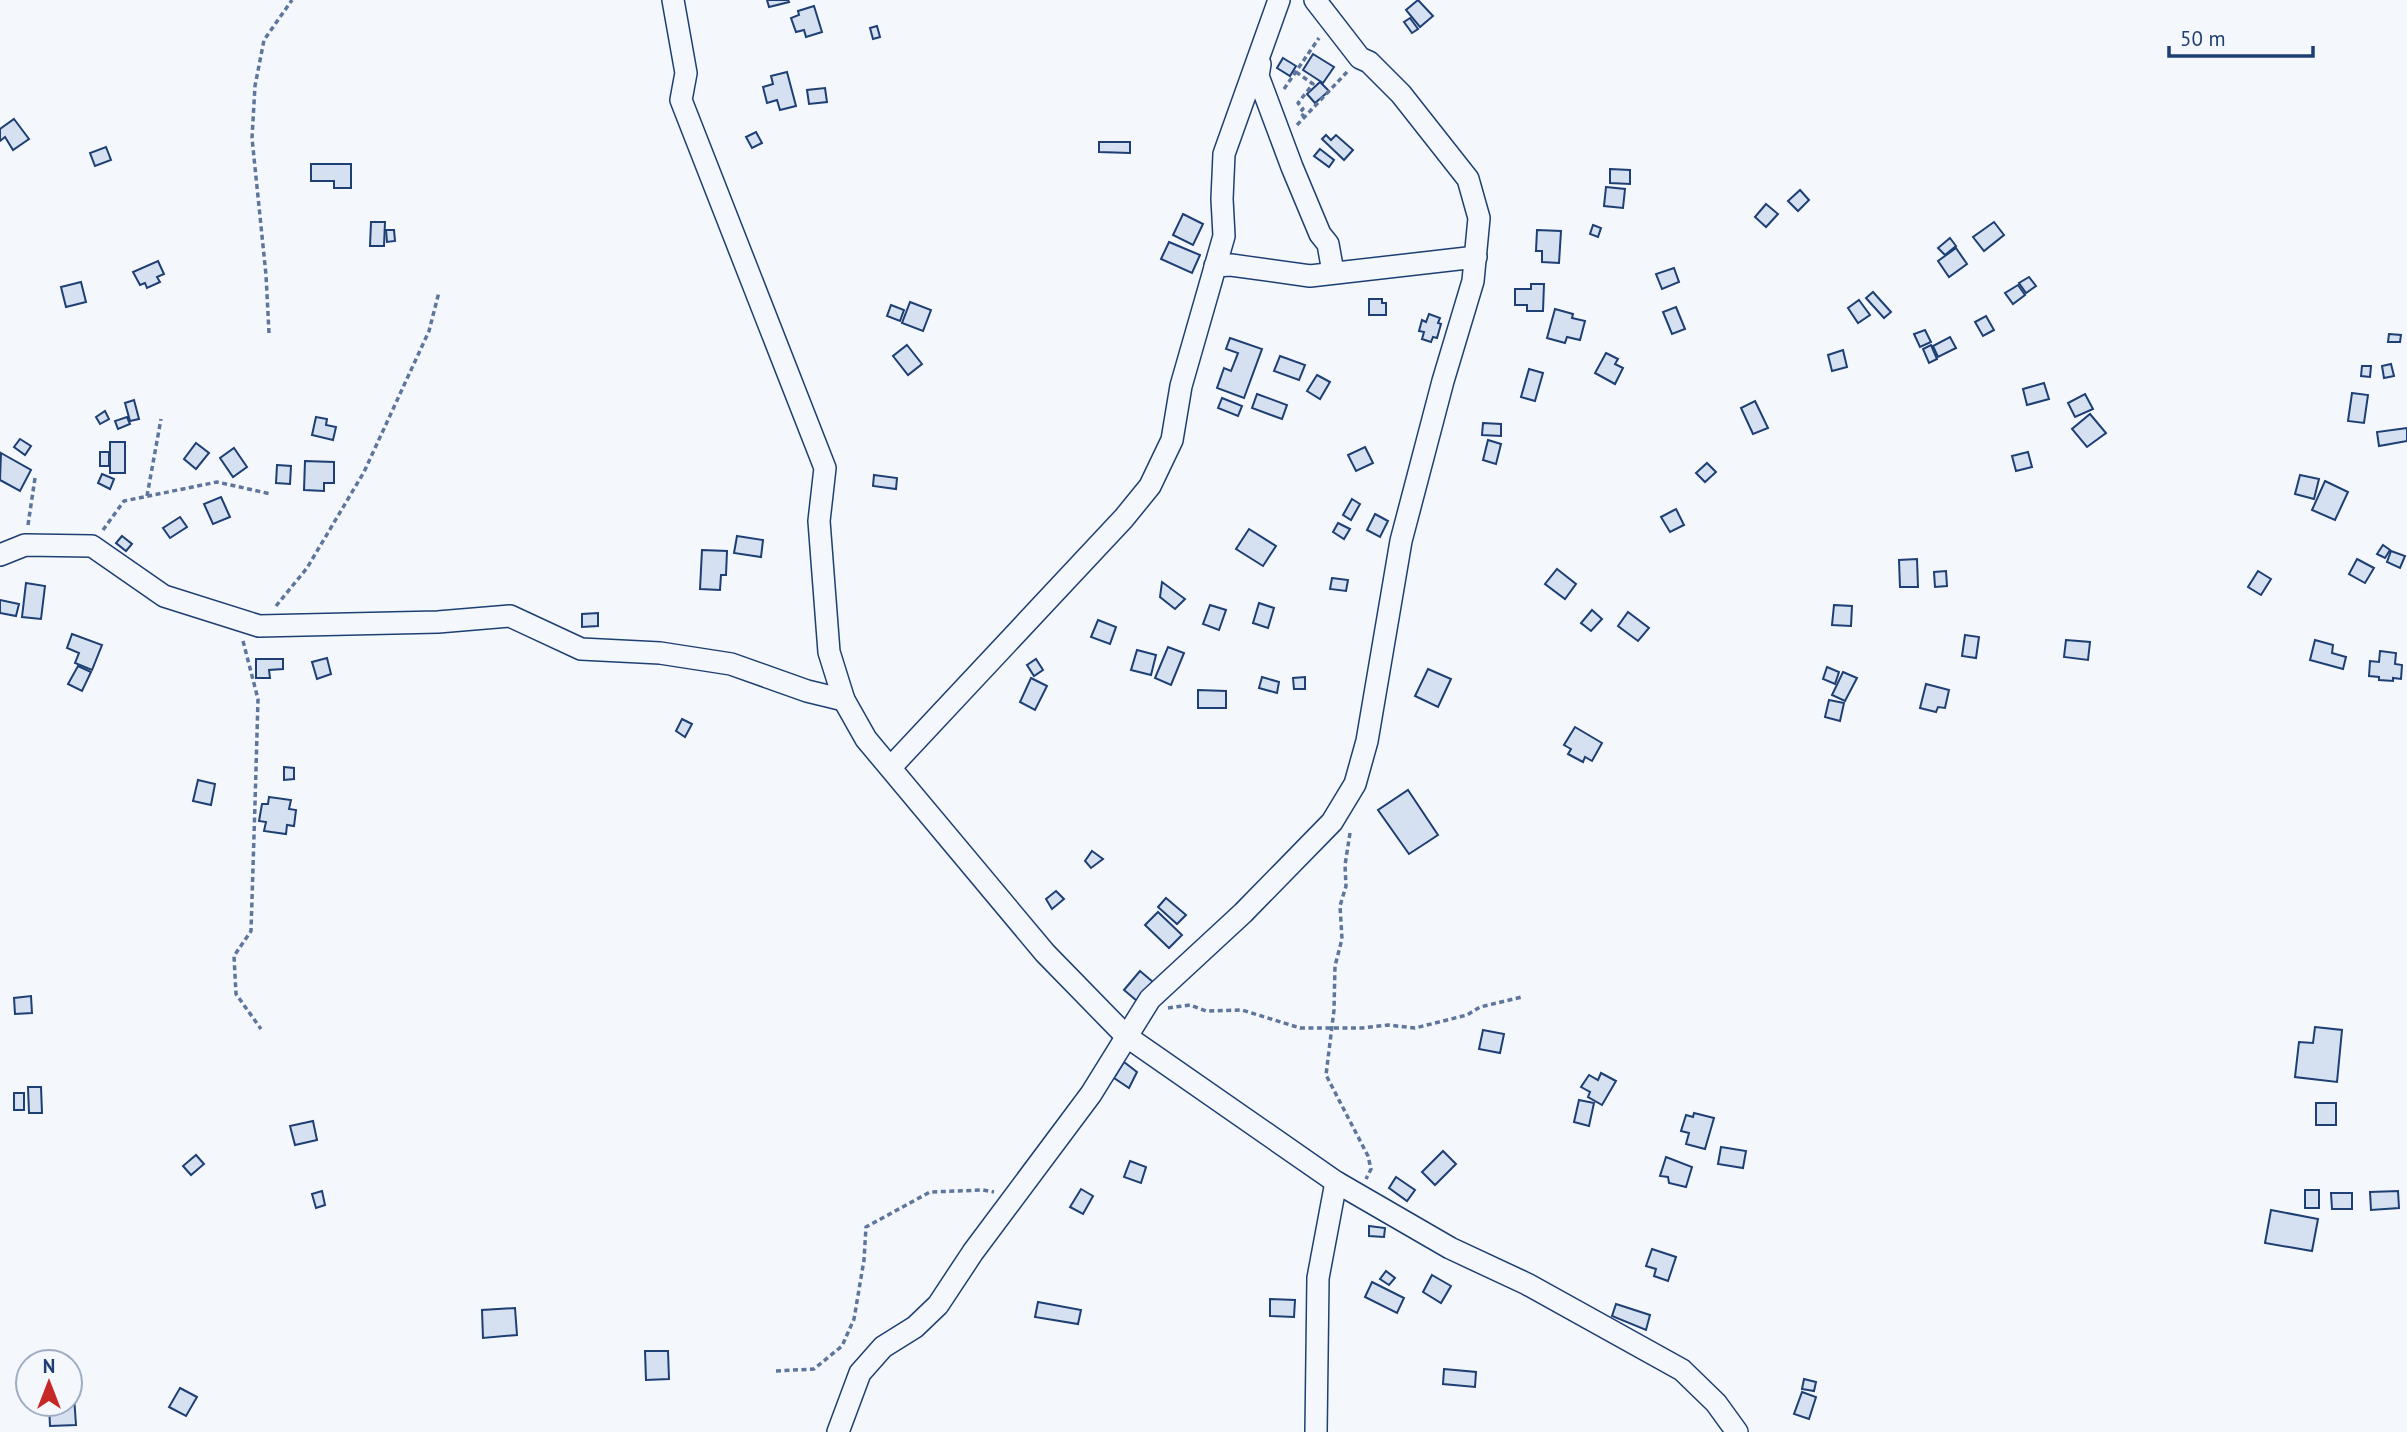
<svg xmlns="http://www.w3.org/2000/svg" width="2407" height="1432" font-family="'PT Sans',sans-serif">
<style>
.building{fill:#d5e0f0;stroke:#1d3f73;stroke-width:2}
.lines{fill:none;stroke-linecap:round;stroke-linejoin:round}
.minor-casing{stroke:#1d3f73;stroke-width:24}
.path{stroke:#5e769c;stroke-width:3.5;stroke-dasharray:5 3.5;stroke-linecap:butt}
.minor{stroke:#f4f7fb;stroke-width:21}
</style>
<rect width="100%" height="100%" fill="#f4f7fb"/>
<g class="building">
<polygon points="767,0 788,0 789,2 769,7"/>
<polygon points="1418,0 1433,16 1420,27 1406,10"/>
<polygon points="814,6 822,32 806,37 804,30 796,32 791,18 799,15 798,11"/>
<polygon points="1410,18 1418,29 1412,33 1404,22"/>
<polygon points="877,26 880,37 873,39 870,28"/>
<polygon points="1313,54 1334,67 1323,83 1303,70"/>
<polygon points="1283,58 1296,66 1290,76 1277,68"/>
<polygon points="787,72 796,106 780,110 777,100 767,103 763,87 773,84 771,76"/>
<polygon points="1320,82 1329,91 1315,103 1307,94"/>
<polygon points="825,88 827,102 809,104 807,90"/>
<polygon points="14,119 29,139 13,150 5,137 0,141 0,129"/>
<polygon points="756,132 762,143 752,148 746,137"/>
<polygon points="1326,135 1331,140 1336,135 1353,150 1344,160 1322,139"/>
<polygon points="1099,142 1130,142 1130,153 1099,152"/>
<polygon points="106,147 111,160 95,166 90,153"/>
<polygon points="1320,149 1334,160 1329,167 1314,156"/>
<polygon points="311,164 351,164 351,188 334,188 334,181 311,181"/>
<polygon points="1610,169 1630,170 1630,184 1610,183"/>
<polygon points="1606,187 1625,189 1623,208 1604,206"/>
<polygon points="1800,190 1809,200 1798,211 1788,201"/>
<polygon points="1766,204 1778,214 1766,227 1755,217"/>
<polygon points="1183,214 1203,224 1193,245 1173,235"/>
<polygon points="371,222 385,222 384,246 370,246"/>
<polygon points="1994,222 2004,235 1984,251 1973,237"/>
<polygon points="1593,225 1601,228 1598,237 1590,234"/>
<polygon points="386,230 394,230 395,241 387,242"/>
<polygon points="1537,230 1561,231 1559,263 1542,262 1542,251 1536,251"/>
<polygon points="1950,238 1956,246 1945,255 1938,248"/>
<polygon points="1169,242 1200,255 1192,273 1161,259"/>
<polygon points="1956,248 1967,264 1949,277 1938,261"/>
<polygon points="158,261 164,274 157,277 160,282 147,288 145,283 140,285 133,272"/>
<polygon points="1674,268 1679,282 1662,289 1656,274"/>
<polygon points="2029,277 2036,286 2026,293 2019,283"/>
<polygon points="81,282 86,302 66,307 61,287"/>
<polygon points="1531,284 1544,284 1543,311 1527,311 1527,305 1515,305 1515,289 1531,289"/>
<polygon points="2018,285 2025,295 2013,304 2005,293"/>
<polygon points="1873,292 1891,312 1884,318 1866,298"/>
<polygon points="1369,299 1382,299 1382,303 1386,303 1386,315 1369,315"/>
<polygon points="1859,300 1870,315 1858,323 1848,308"/>
<polygon points="910,302 931,310 923,331 902,323"/>
<polygon points="891,305 904,310 900,321 887,316"/>
<polygon points="1676,307 1685,329 1672,334 1663,312"/>
<polygon points="1555,309 1573,314 1572,318 1585,321 1580,340 1567,337 1565,343 1547,338"/>
<polygon points="1429,314 1440,318 1438,323 1441,324 1437,338 1433,337 1431,342 1422,339 1424,332 1419,331 1422,320 1426,322"/>
<polygon points="1986,316 1994,330 1983,336 1975,322"/>
<polygon points="1925,330 1931,342 1920,347 1914,334"/>
<polygon points="2389,334 2401,335 2400,342 2388,342"/>
<polygon points="1950,337 1956,348 1938,357 1933,346"/>
<polygon points="1230,338 1262,349 1244,398 1217,388 1224,368 1231,371 1238,353 1226,349"/>
<polygon points="907,345 922,364 908,375 893,356"/>
<polygon points="1931,345 1937,359 1929,363 1923,349"/>
<polygon points="1843,350 1847,367 1832,371 1828,355"/>
<polygon points="1606,353 1618,359 1615,364 1623,368 1615,384 1595,373"/>
<polygon points="1280,356 1305,365 1299,380 1274,371"/>
<polygon points="2391,364 2394,376 2384,378 2382,366"/>
<polygon points="2362,366 2371,366 2370,377 2361,376"/>
<polygon points="1529,369 1543,373 1535,401 1521,397"/>
<polygon points="1317,375 1330,382 1320,399 1307,391"/>
<polygon points="2044,383 2049,399 2027,405 2023,389"/>
<polygon points="2352,393 2368,395 2364,423 2348,421"/>
<polygon points="1257,394 1287,405 1282,419 1252,408"/>
<polygon points="2085,394 2093,409 2075,417 2068,403"/>
<polygon points="1222,398 1242,406 1238,416 1218,408"/>
<polygon points="134,400 139,419 130,421 125,403"/>
<polygon points="1755,401 1768,428 1753,434 1741,408"/>
<polygon points="105,411 109,419 100,424 96,417"/>
<polygon points="2090,414 2106,433 2087,447 2072,429"/>
<polygon points="127,417 130,424 118,429 115,421"/>
<polygon points="316,417 327,419 326,425 336,427 333,440 312,435"/>
<polygon points="1483,423 1501,424 1501,436 1482,435"/>
<polygon points="2407,428 2407,441 2379,446 2377,432"/>
<polygon points="20,439 31,446 25,455 14,447"/>
<polygon points="1488,440 1501,444 1496,464 1483,460"/>
<rect x="110" y="442" width="15" height="31"/>
<polygon points="196,443 209,453 196,469 184,459"/>
<polygon points="1365,447 1373,463 1356,471 1348,455"/>
<polygon points="234,448 247,467 233,477 220,458"/>
<rect x="100" y="452" width="9" height="14"/>
<polygon points="2028,452 2032,467 2016,471 2012,456"/>
<polygon points="1,453 31,470 20,491 0,480"/>
<polygon points="305,461 334,462 334,483 324,483 324,491 304,490"/>
<polygon points="1707,463 1716,472 1705,482 1696,473"/>
<polygon points="277,465 291,466 290,484 276,483"/>
<polygon points="102,474 114,479 110,489 98,483"/>
<polygon points="874,475 897,478 896,489 873,486"/>
<polygon points="2300,475 2319,479 2314,499 2295,494"/>
<polygon points="2325,481 2348,492 2335,520 2312,510"/>
<polygon points="221,497 230,517 213,524 204,504"/>
<polygon points="1352,499 1360,504 1351,520 1343,515"/>
<polygon points="1676,509 1684,525 1670,532 1661,517"/>
<polygon points="1375,514 1388,521 1380,537 1367,530"/>
<polygon points="180,517 187,527 170,538 163,528"/>
<polygon points="1338,523 1350,529 1344,539 1333,532"/>
<polygon points="1249,529 1276,546 1263,566 1236,549"/>
<polygon points="122,536 132,544 126,551 116,543"/>
<polygon points="737,536 763,540 761,557 734,553"/>
<polygon points="2383,545 2390,550 2385,558 2377,554"/>
<polygon points="702,550 727,551 726,575 721,575 720,590 700,589"/>
<polygon points="2391,551 2405,556 2400,568 2387,562"/>
<polygon points="1917,559 1918,587 1900,587 1899,560"/>
<polygon points="2357,559 2374,568 2365,583 2349,574"/>
<polygon points="1557,569 1576,584 1565,599 1545,584"/>
<polygon points="1946,571 1947,586 1935,587 1934,572"/>
<polygon points="2258,571 2271,579 2261,595 2248,587"/>
<polygon points="1332,578 1348,580 1346,591 1330,589"/>
<polygon points="1162,582 1185,599 1175,609 1160,597"/>
<polygon points="26,583 45,586 41,619 22,617"/>
<polygon points="0,600 19,604 16,616 0,613"/>
<polygon points="1259,603 1274,608 1268,628 1253,623"/>
<polygon points="1210,605 1226,610 1219,630 1203,624"/>
<polygon points="1834,605 1852,606 1851,626 1832,625"/>
<polygon points="1592,610 1602,619 1591,631 1581,623"/>
<polygon points="1628,612 1649,628 1638,641 1618,626"/>
<polygon points="598,613 598,626 582,627 582,614"/>
<polygon points="1098,620 1116,627 1110,644 1091,637"/>
<polygon points="72,634 102,645 92,670 75,663 79,653 67,648"/>
<polygon points="1965,635 1979,637 1976,658 1962,656"/>
<polygon points="2066,640 2090,642 2088,660 2064,657"/>
<polygon points="2315,640 2333,645 2332,653 2346,657 2343,669 2310,660"/>
<polygon points="1168,647 1184,653 1171,685 1155,678"/>
<polygon points="1137,650 1156,655 1151,675 1131,670"/>
<polygon points="2380,651 2396,653 2395,664 2402,665 2401,679 2393,678 2393,681 2379,680 2379,677 2369,676 2370,661 2379,662"/>
<polygon points="327,658 331,674 317,679 312,662"/>
<polygon points="256,659 283,659 283,669 269,670 270,678 256,678"/>
<polygon points="1036,659 1043,670 1034,676 1027,665"/>
<polygon points="78,666 91,672 82,691 68,684"/>
<polygon points="1827,667 1839,672 1835,684 1823,679"/>
<polygon points="1428,669 1451,679 1438,707 1415,696"/>
<polygon points="1843,672 1857,678 1845,701 1832,695"/>
<polygon points="1262,677 1279,682 1277,693 1259,688"/>
<polygon points="1305,677 1305,689 1294,689 1293,678"/>
<polygon points="1031,678 1047,686 1035,710 1020,702"/>
<polygon points="1926,684 1949,690 1945,708 1938,707 1936,712 1920,708"/>
<polygon points="1198,690 1226,691 1226,708 1198,708"/>
<polygon points="1829,700 1844,703 1840,721 1825,717"/>
<polygon points="682,719 692,724 685,737 676,731"/>
<polygon points="1575,727 1602,743 1592,761 1585,757 1583,762 1568,754 1571,749 1564,745"/>
<polygon points="284,767 294,768 294,779 284,780"/>
<polygon points="198,780 215,784 211,805 193,801"/>
<polygon points="1408,790 1438,835 1409,854 1378,810"/>
<polygon points="269,797 291,800 289,809 296,810 294,826 287,825 286,834 264,831 266,822 259,821 262,804 268,804"/>
<polygon points="1092,851 1103,859 1091,868 1085,861"/>
<polygon points="1056,891 1064,899 1052,909 1046,899"/>
<polygon points="1166,898 1186,915 1177,924 1158,907"/>
<polygon points="1158,912 1182,935 1169,948 1145,925"/>
<polygon points="1140,971 1159,987 1143,1006 1124,990"/>
<polygon points="31,996 32,1013 15,1014 14,998"/>
<polygon points="2315,1027 2342,1030 2337,1082 2295,1077 2299,1042 2313,1043"/>
<polygon points="1483,1030 1504,1034 1500,1053 1479,1049"/>
<polygon points="1124,1062 1137,1072 1129,1088 1114,1078"/>
<polygon points="1601,1073 1616,1081 1602,1105 1588,1097 1590,1092 1581,1087 1589,1075 1598,1080"/>
<polygon points="28,1087 41,1087 42,1113 29,1113"/>
<rect x="14" y="1093" width="10" height="17"/>
<polygon points="1579,1100 1594,1103 1589,1126 1574,1122"/>
<rect x="2316" y="1103" width="20" height="22"/>
<polygon points="1694,1113 1714,1118 1705,1149 1686,1144 1689,1133 1681,1131 1686,1115 1693,1117"/>
<polygon points="313,1121 317,1140 295,1145 290,1126"/>
<polygon points="1721,1147 1746,1151 1743,1168 1718,1164"/>
<polygon points="1443,1151 1456,1164 1435,1185 1422,1172"/>
<polygon points="196,1155 204,1164 191,1175 183,1166"/>
<polygon points="1666,1157 1692,1167 1686,1187 1669,1183 1668,1177 1660,1176"/>
<polygon points="1130,1161 1146,1167 1141,1183 1124,1177"/>
<polygon points="1396,1177 1415,1190 1407,1201 1389,1188"/>
<polygon points="1081,1189 1093,1196 1083,1214 1070,1207"/>
<rect x="2305" y="1190" width="14" height="18"/>
<polygon points="322,1191 325,1205 316,1208 312,1194"/>
<polygon points="2398,1191 2399,1208 2371,1210 2370,1192"/>
<polygon points="2331,1193 2352,1193 2352,1209 2332,1209"/>
<polygon points="2271,1210 2318,1219 2312,1251 2265,1243"/>
<polygon points="1369,1226 1385,1228 1384,1237 1369,1236"/>
<polygon points="1652,1249 1676,1257 1668,1281 1654,1276 1656,1269 1646,1266"/>
<polygon points="1386,1271 1395,1278 1389,1285 1380,1279"/>
<polygon points="1432,1275 1451,1286 1441,1303 1423,1292"/>
<polygon points="1372,1282 1404,1298 1397,1313 1365,1297"/>
<polygon points="1270,1299 1295,1300 1294,1317 1270,1316"/>
<polygon points="1038,1302 1081,1310 1078,1324 1035,1317"/>
<polygon points="1616,1304 1650,1315 1646,1330 1612,1316"/>
<polygon points="515,1308 517,1335 483,1338 482,1310"/>
<polygon points="645,1351 668,1351 669,1379 646,1380"/>
<polygon points="1444,1369 1476,1372 1475,1387 1443,1384"/>
<polygon points="1804,1379 1816,1382 1814,1391 1802,1389"/>
<polygon points="180,1388 197,1397 186,1416 169,1407"/>
<polygon points="1802,1392 1816,1397 1809,1419 1794,1414"/>
<polygon points="70,1396 74,1396 76,1425 50,1426 49,1404 70,1404"/>
</g>
<g class="lines">
<g class="minor-casing">
<g id="minor">
<polyline points="673,0 686,73 681,100 825,468 819,521 829,652 844,700 866,739 1045,953 1126,1036 1336,1182 1450,1248 1527,1284 1682,1370 1716,1403 1737,1432"/>
<polyline points="1260,64 1258,76 1292,167 1320,234 1328,244 1333,272"/>
<polyline points="1215,266 1231,265 1310,276 1476,257"/>
<polyline points="0,555 25,545 92,546 164,596 259,626 438,622 510,616 581,649 660,653 731,664 807,691 844,700"/>
<polyline points="891,767 1124,518 1150,486 1172,440 1181,386 1224,236 1222,199 1224,154 1279,0"/>
<polyline points="838,1432 860,1373 883,1347 915,1327 938,1305 973,1252 1091,1094 1150,999 1243,913 1332,822 1355,784 1367,741 1401,541 1443,381 1473,281 1479,218 1468,179 1401,94 1369,62 1360,58 1315,0"/>
<polyline points="1316,1432 1318,1278 1336,1182"/>
</g>
</g>
<g class="path">
<polyline points="1296,72 1313,84 1298,103 1303,109 1300,112 1305,118"/>
<polyline points="1284,89 1319,38"/>
<polyline points="1297,125 1347,72"/>
<polyline points="269,333 266,275 252,138 255,86 264,40 292,0"/>
<polyline points="147,496 161,419"/>
<polyline points="28,525 35,478"/>
<polyline points="103,530 124,501 217,482 271,494"/>
<polyline points="276,606 307,568 364,472 429,331 439,292"/>
<polyline points="243,641 258,699 255,804 251,931 234,956 236,994 261,1029"/>
<polyline points="1350,833 1345,865 1346,886 1340,906 1342,939 1335,966 1334,1010 1326,1075 1368,1156 1371,1169 1366,1179"/>
<polyline points="1168,1008 1190,1005 1206,1011 1242,1010 1300,1028 1362,1028 1388,1025 1415,1028 1467,1015 1480,1007 1522,997"/>
<polyline points="776,1371 814,1369 842,1346 854,1319 864,1260 866,1227 930,1192 983,1190 994,1192"/>
</g>
<use href="#minor" class="minor"/>
</g>
<g transform="translate(49 1383)"><circle r="33" fill="#f4f7fb" stroke="#9eadc5" stroke-width="2"/>
<path d="M0-5L12 26L0 18L-12 26Z" fill="#c62828"/>
<text y="-10" font-size="19" font-weight="bold" text-anchor="middle" fill="#1d3f73">N</text>
</g>
<path d="M2169 46v10h144v-10" fill="none" stroke="#1d3f73" stroke-width="3.5"/>
<text x="2180" y="46" font-size="21" fill="#1d3f73" stroke="#f4f7fb" stroke-width="5" paint-order="stroke">50 m</text>
</svg>
